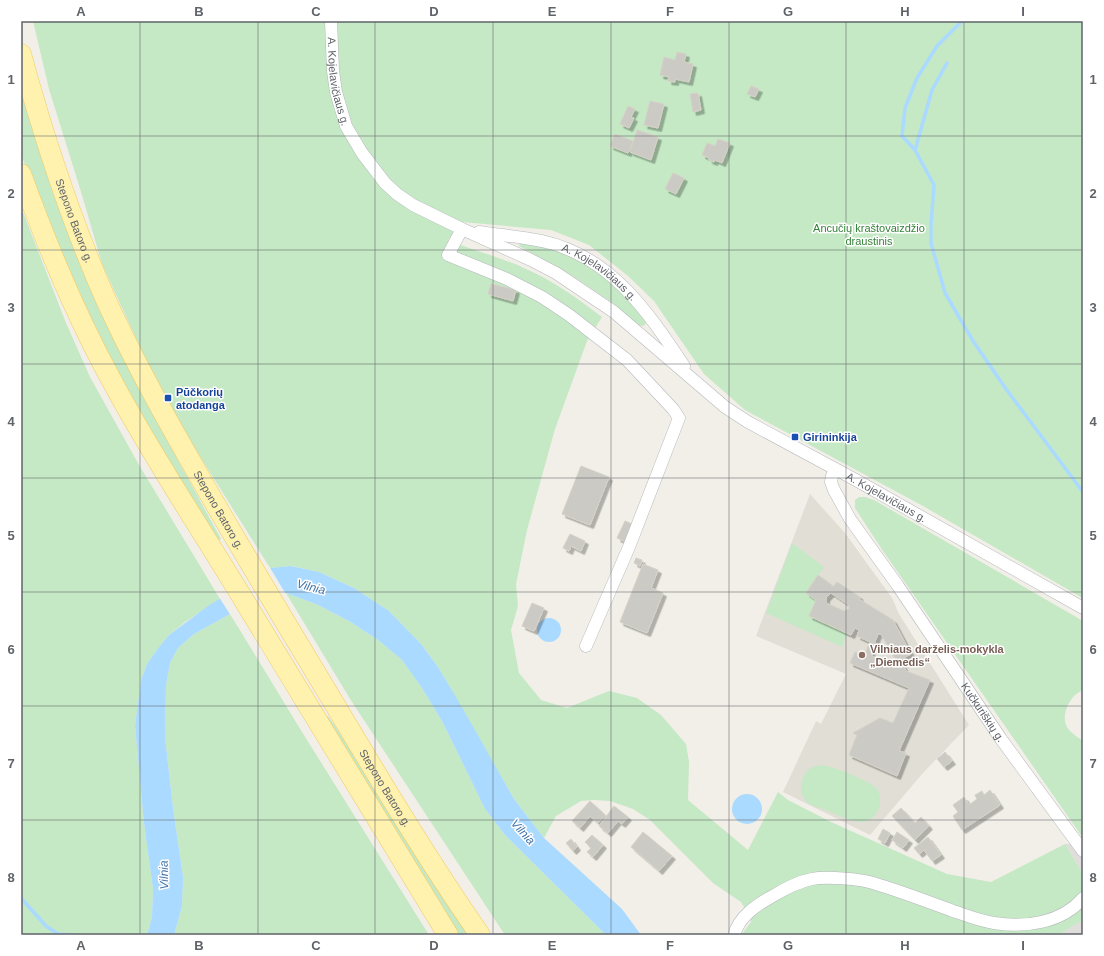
<svg xmlns="http://www.w3.org/2000/svg" width="1104" height="956" font-family="Helvetica,sans-serif">
<style>
.industrial{fill:#e0deda}
.education{fill:#e1ded6}
.green{fill:#c5e8c5}
.water{fill:#aadaff}
.pier{fill:#f1efe8}
.lines{fill:none;stroke-linecap:round;stroke-linejoin:round}
.stream{stroke:#aadaff;stroke-width:3.5}
.building{fill:#cccac5;stroke:#d6d1c6;fill-rule:evenodd;filter:url(#shadow)}
.street-casing{stroke:#b5b8bc;stroke-width:13}
.primary-casing{stroke:#f2c960;stroke-width:21}
.street{stroke:#fff;stroke-width:12}
.primary{stroke:#fff2af;stroke-width:20}
.grid{fill:none;stroke:#5f6368;stroke-width:1;stroke-opacity:0.55}
.transit-dot{fill:#1a4fb4;stroke:#fff;stroke-width:1.5}
.education-dot{fill:#8d6e63;stroke:#fff;stroke-width:1.5}
.labels{text-anchor:middle;stroke-width:3;stroke-linejoin:round;paint-order:stroke}
.street-label{font-size:11px;fill:#5f6368;stroke:#fff}
.park-label{font-size:11px;fill:#348238;stroke:#fff}
.transit-label{font-size:11px;font-weight:bold;fill:#164399;stroke:#fff;text-anchor:start}
.education-label{font-size:11px;font-weight:bold;fill:#785e54;stroke:#fff;text-anchor:start}
.water-label{font-size:12px;font-style:italic;fill:#4174aa;stroke:#fff}
.neatline{fill:none;stroke:#5f6368;stroke-width:1.5}
.grid-label{font-size:13px;text-anchor:middle;font-weight:bold;fill:#5f6368}
</style>
<defs>
<filter id="shadow"><feDropShadow dx="3.5" dy="3.5" stdDeviation="0" flood-color="#0004"/></filter>
</defs>
<rect width="100%" height="100%" fill="#f1efe8"/>
<g class="industrial">
<polygon points="1083,843 1083,874 1065,844"/>
<polygon points="1083,920 1083,935 1058,935"/>
</g>
<polygon class="education" points="810,494 845,533 892,598 899,614 969,725 923,773 870,835 783,792 816,721 821,724 846,674 756,636"/>
<g class="green">
<path d="M33 21H1083V594L1081 597 923 506 745 410 704 374 654 301 627 275 589 245 551 230 462 222 448 240C474 251 501 257 526 269 554 281 578 299 602 317L587 341 555 429 527 530 516 584 518 606 511 630 519 673 541 700 567 708 609 691 637 698 661 715 686 744 689 762 688 800 748 850 778 792 788 800 831 822 947 874 991 882 1065 844 1083 874V920L1058 935H741L751 922 750 917 741 902 713 883 650 820 633 809 610 801 594 800 581 801 556 816 544 838 514 799 438 667 421 644 389 611 354 588 319 572 292 566 270 568 184 431 150 369 102 264 82 195 49 89Z"/>
<polygon points="21,82 148,405 221,539 218,541 166,461 95,333 39,202 21,154"/>
<polygon points="21,207 66,323 90,377 139,465 220,599 185,622 169,635 159,647 147,664 141,680 135,726 144,823 153,889 152,917 147,935 21,935"/>
<polygon points="520,243 550,248 577,259 600,273 619,289 646,322 645,325 642,326 639,325 613,303 571,275 519,246"/>
<path d="M859 497H865L874 500 1083 621V687C1082 692 1078 692 1074 696 1066 705 1060 721 1070 731 1074 735 1079 738 1083 741V838L881 548 855 508V500Z"/>
<polygon points="792,543 824,567 806,593 816,600 809,616 847,633 842,647 766,613"/>
<polygon points="286,593 316,604 349,621 378,640 402,660 422,688 443,723 485,809 505,835 606,935 505,935 352,702"/>
<polygon points="230,614 302,732 429,935 174,935 182,906 183,877 173,808 165,737 166,685 170,663 178,648 194,634"/>
<polygon points="328,716 351,749 471,935 456,935 326,718"/>
<path d="M815 766C819 766 824 765 827 766 837 768 872 782 877 789 887 805 873 827 854 821 843 818 833 813 823 809 818 807 812 806 808 803 802 798 799 789 802 781 804 773 808 769 815 766Z"/>
</g>
<g class="water">
<polygon points="291,566 319,572 354,588 389,611 421,644 438,667 463,709 514,799 544,838 622,909 641,935 606,935 505,835 485,809 443,723 422,688 402,660 378,640 349,621 316,604 286,593 230,614 194,634 178,648 170,663 166,685 165,737 173,808 183,877 182,906 174,935 147,935 152,917 153,889 144,823 135,726 141,680 147,664 159,647 169,635 208,606 270,568"/>
<circle cx="549" cy="630" r="12"/>
<circle cx="747" cy="809" r="15"/>
</g>
<polygon class="pier" points="269,566 287,596 279,596 231,616 219,597"/>
<g class="lines">
<g class="stream">
<polyline points="962,21 937,46 917,78 905,108 902,136 915,150 934,185 931,225 931,243 945,293 973,341 1006,389 1083,492"/>
<polyline points="915,150 932,90 947,63"/>
<polyline points="21,898 46,926 58,934 72,935"/>
</g>
</g>
<g class="building">
<polygon points="677,52 686,54 684,62 693,64 689,82 675,79 675,82 668,81 669,77 660,75 664,57 675,60"/>
<polygon points="751,86 759,89 755,97 747,94"/>
<polygon points="698,93 701,110 693,112 690,94"/>
<polygon points="650,101 664,104 658,128 644,125"/>
<polygon points="628,106 635,109 631,117 634,118 629,128 620,124"/>
<polygon points="637,130 658,137 651,160 630,152"/>
<polygon points="615,134 633,141 628,153 610,146"/>
<polygon points="718,139 730,143 722,163 715,160 714,162 709,160 709,158 702,155 707,143 715,146"/>
<polygon points="673,173 684,178 676,194 665,189"/>
<polygon points="491,284 516,290 513,301 488,294"/>
<polygon points="581,466 609,477 590,525 562,514"/>
<polygon points="625,521 632,524 626,542 617,538"/>
<polygon points="570,534 585,541 581,551 571,546 569,551 563,548"/>
<polygon points="636,558 642,560 640,566 634,563"/>
<polygon points="643,564 658,570 651,588 663,593 647,633 620,622"/>
<path d="M818 575 832 585 831 586 833 587 837 582 860 597 859 599 893 620 911 654 900 660 906 671 930 680 899 751 906 753 897 776 849 755 857 735 853 733 880 718 893 723 909 688 850 663 855 652 864 656 870 642 857 636 859 630 855 628 851 635 809 616 816 600 806 593ZM831 593 849 605V609L844 611 826 603V598ZM878 634H881L898 664 895 666 872 656 871 652Z"/>
<polygon points="532,603 544,608 534,631 522,626"/>
<polygon points="945,752 952,761 944,767 937,759"/>
<polygon points="990,790 1000,805 962,830 953,816 958,812 953,805 964,797 969,805 977,799 975,795 982,791 984,795"/>
<polygon points="590,801 605,815 598,823 590,816 580,828 572,821"/>
<polygon points="614,806 628,817 622,824 618,821 608,833 599,826"/>
<polygon points="901,808 915,823 921,817 929,826 915,840 892,816"/>
<polygon points="883,829 890,833 885,843 878,839"/>
<polygon points="643,832 672,856 659,871 631,847"/>
<polygon points="897,832 909,840 903,848 892,840"/>
<polygon points="592,835 603,845 593,857 587,852 591,848 585,842"/>
<polygon points="928,837 941,855 932,861 924,850 919,854 914,848"/>
<polygon points="571,839 577,847 573,851 566,843"/>
</g>
<g class="lines">
<g class="street-casing">
<g id="street">
<path id="s1" d="M331 21 333 71 336 92 346 126 362 153 385 183 397 194 413 205 462 229 531 260 556 273 614 312 725 407 748 422 854 479 1083 608"/>
<polyline points="462,229 448,255 507,279 542,297 569,315 627,360 673,409 679,418 629,547 586,646"/>
<path id="s2" d="M479 232C500 235 521 237 542 241 611 256 648 312 684 366"/>
<path id="s3" d="M835 469 832 476 831 482 834 490 850 519 898 586 1001 739 1083 851"/>
<path d="M734 935C739 917 755 906 771 897 784 889 797 882 812 879 826 876 860 879 873 883 900 891 926 901 953 911 966 915 980 921 994 923 1025 928 1062 923 1083 898"/>
</g>
</g>
<g class="primary-casing">
<g id="primary">
<path id="s4" d="M21 54C44 138 71 221 106 300 131 355 160 408 190 460 226 524 264 587 302 650 360 746 416 843 480 935"/>
<path d="M21 174C47 246 76 316 113 383 152 456 199 526 242 597 311 710 379 823 448 935"/>
</g>
</g>
<use href="#street" class="street"/>
<use href="#primary" class="primary"/>
</g>
<path class="grid" d="M140 21V935M258 21V935M375 21V935M493 21V935M611 21V935M729 21V935M846 21V935M964 21V935M21 136H1083M21 250H1083M21 364H1083M21 478H1083M21 592H1083M21 706H1083M21 820H1083"/>
<g class="transit-dot">
<rect x="164" y="394" width="8" height="8" rx="2"/>
<rect x="791" y="433" width="8" height="8" rx="2"/>
</g>
<circle class="education-dot" cx="862" cy="655" r="4"/>
<g class="labels">
<g class="street-label">
<text dy="4" stroke="none"><textPath href="#s1" startOffset="61">A. Kojelavičiaus g.</textPath></text>
<text dy="4" stroke="none"><textPath href="#s4" startOffset="175">Stepono Batoro g.</textPath></text>
<text dy="4" stroke="none"><textPath href="#s2" startOffset="130">A. Kojelavičiaus g.</textPath></text>
<text dy="4" stroke="none"><textPath href="#s1" startOffset="771">A. Kojelavičiaus g.</textPath></text>
<text dy="4" stroke="none"><textPath href="#s4" startOffset="499">Stepono Batoro g.</textPath></text>
<text dy="4" stroke="none"><textPath href="#s3" startOffset="290">Kučkuriškių g.</textPath></text>
<text dy="4" stroke="none"><textPath href="#s4" startOffset="823">Stepono Batoro g.</textPath></text>
</g>
<g class="park-label">
<text x="869" y="232">Ancučių kraštovaizdžio<tspan x="869" dy="13">draustinis</tspan></text>
</g>
<g class="transit-label">
<text x="176" y="396">Pūčkorių<tspan x="176" dy="13">atodanga</tspan></text>
<text x="803" y="441">Girininkija</text>
</g>
<g class="education-label">
<text x="870" y="653">Vilniaus darželis-mokykla<tspan x="870" dy="13">„Diemedis“</tspan></text>
</g>
<g class="water-label">
<text transform="translate(311 587) rotate(14)" y="4">Vilnia</text>
<text transform="translate(523 832) rotate(48)" y="4">Vilnia</text>
<text transform="translate(164 875) rotate(-91)" y="4">Vilnia</text>
</g>
</g>
<rect width="1104" height="956" fill="none" stroke="#ffffff" stroke-width="44"/>
<rect x="22" y="22" width="1060" height="912" class="neatline"/>
<g class="grid-label">
<text x="81" y="16">A</text>
<text x="199" y="16">B</text>
<text x="316" y="16">C</text>
<text x="434" y="16">D</text>
<text x="552" y="16">E</text>
<text x="670" y="16">F</text>
<text x="788" y="16">G</text>
<text x="905" y="16">H</text>
<text x="1023" y="16">I</text>
<text x="11" y="84">1</text>
<text x="1093" y="84">1</text>
<text x="11" y="198">2</text>
<text x="1093" y="198">2</text>
<text x="11" y="312">3</text>
<text x="1093" y="312">3</text>
<text x="11" y="426">4</text>
<text x="1093" y="426">4</text>
<text x="11" y="540">5</text>
<text x="1093" y="540">5</text>
<text x="11" y="654">6</text>
<text x="1093" y="654">6</text>
<text x="11" y="768">7</text>
<text x="1093" y="768">7</text>
<text x="11" y="882">8</text>
<text x="1093" y="882">8</text>
<text x="81" y="950">A</text>
<text x="199" y="950">B</text>
<text x="316" y="950">C</text>
<text x="434" y="950">D</text>
<text x="552" y="950">E</text>
<text x="670" y="950">F</text>
<text x="788" y="950">G</text>
<text x="905" y="950">H</text>
<text x="1023" y="950">I</text>
</g>
</svg>
